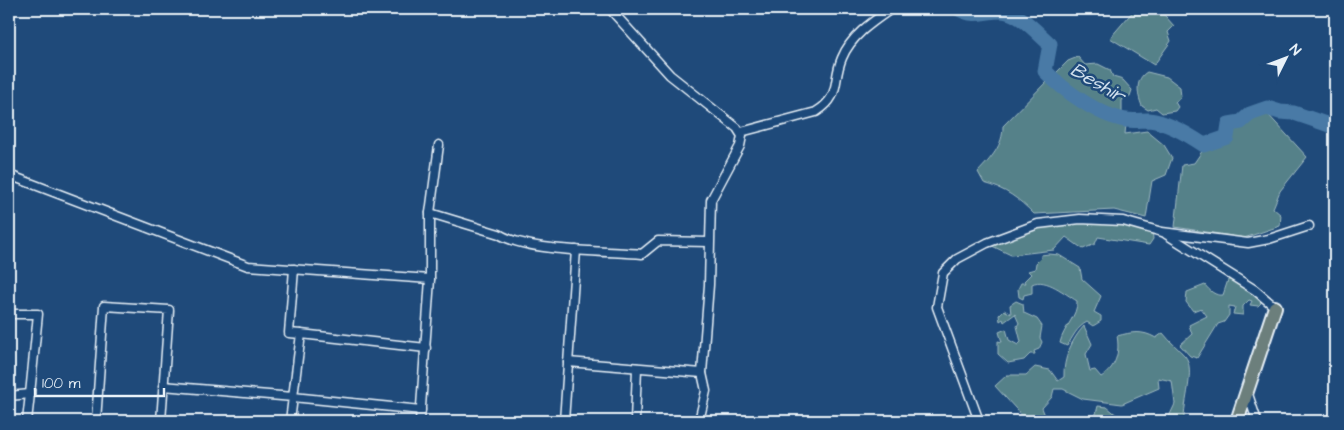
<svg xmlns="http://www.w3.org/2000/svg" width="1344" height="430" font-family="'Architects Daughter',sans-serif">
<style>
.green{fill:#558189;stroke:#9eb9c0}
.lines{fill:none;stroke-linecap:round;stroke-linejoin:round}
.river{stroke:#497aa6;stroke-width:15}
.minor-casing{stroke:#e8f1f8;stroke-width:11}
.primary-casing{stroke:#e8f1f8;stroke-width:16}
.minor{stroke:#1f4a7a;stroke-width:8}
.primary{stroke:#6c7f7c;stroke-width:12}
.labels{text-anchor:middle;stroke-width:5;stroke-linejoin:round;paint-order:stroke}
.water-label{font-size:20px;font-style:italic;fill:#d0dfec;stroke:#1f4a7a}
</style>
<rect width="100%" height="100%" fill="#1f4a7a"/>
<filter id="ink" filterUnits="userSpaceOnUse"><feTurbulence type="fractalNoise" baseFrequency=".02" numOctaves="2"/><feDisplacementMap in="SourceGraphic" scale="10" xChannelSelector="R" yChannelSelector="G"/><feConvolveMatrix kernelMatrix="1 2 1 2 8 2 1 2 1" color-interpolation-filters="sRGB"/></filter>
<g filter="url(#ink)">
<g class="green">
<polygon points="1135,9 1159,9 1174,26 1168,32 1171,41 1154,65 1110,38"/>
<path d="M1078 57 1085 65 1098 64 1110 70 1113 77 1123 80 1132 90 1130 96 1122 100V117C1099 112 1071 94 1054 78L1053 76 1068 61Z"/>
<path d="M1147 72 1167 77 1180 87 1181 97 1175 102 1178 107 1175 111 1162 113 1156 108 1148 110 1142 106C1137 94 1135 79 1147 72Z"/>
<path d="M1051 77 1060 91 1126 124 1125 134 1147 131 1164 145 1172 158 1166 175 1152 181 1146 218 1114 210 1034 214C1018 198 1006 189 984 183L978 172C991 158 1003 146 1003 126Z"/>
<path d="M1265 111 1307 157 1280 191 1273 208 1281 215 1280 226 1244 238 1175 227 1182 165 1194 163 1205 147 1228 138 1230 125C1243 123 1252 115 1265 111Z"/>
<polygon points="1062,222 1111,222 1152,229 1153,239 1149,245 1098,237 1095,244 1083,249 1066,237 1054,250 1011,255 990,245 1025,230"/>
<path d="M1049 254 1059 255 1080 268 1082 279 1101 296 1094 312 1101 316V321L1093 326 1087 322C1076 328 1073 337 1067 346L1060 343C1063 328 1078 316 1077 301 1065 294 1046 277 1032 284V293L1024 295 1023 299 1019 297 1018 289 1021 283H1025L1024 281 1031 274 1028 271 1035 269 1036 263 1041 258V255Z"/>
<path d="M1228 280C1240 279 1254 294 1261 303L1258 306 1250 305 1252 301 1249 300 1243 306V315L1233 314 1235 307 1229 306V315L1224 322 1218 324 1197 358 1190 356 1180 345 1192 334 1189 325 1207 316 1201 308 1193 311 1186 302 1187 292 1205 285C1210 291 1215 296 1223 295Z"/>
<polygon points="1016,301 1023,304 1024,313 1037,319 1042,326 1040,338 1042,342 1039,349 1034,351 1035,354 1030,354 1024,360 1008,363 998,354 998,341 1002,342 999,332 1006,329 1009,340 1018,345 1021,342 1017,326 1019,323 1015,314 1004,322 1003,319 1000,321 999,315 1004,310 1011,314 1010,305"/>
<path d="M1084 326 1092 344 1086 354 1090 371 1095 370 1101 377C1116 368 1120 352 1117 336 1132 332 1142 330 1156 338L1163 333C1170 342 1178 348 1185 356 1196 369 1183 403 1184 421H1167L1175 404 1172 381 1158 378 1159 388 1122 404 1083 399 1063 389H1054L1052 397 1042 408 1046 418 1056 421H1027L995 386 1007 375H1026L1035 367 1050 370 1058 381 1064 377C1063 359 1072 339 1084 326Z"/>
<polygon points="1098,406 1107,407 1124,421 1094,421"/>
</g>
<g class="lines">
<path class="river" d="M959 9C975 18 984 11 1001 11 1019 11 1037 33 1050 44L1045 71C1063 90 1099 116 1126 120 1133 121 1141 120 1149 120 1167 122 1189 135 1204 145L1227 137 1229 124 1241 122 1250 114 1267 108 1280 112 1294 113 1332 126"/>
<g class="minor-casing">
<g id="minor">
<polyline points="610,9 670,75 737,128 742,136 740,146 711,200 709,285 702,373 706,391 699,421"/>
<polyline points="9,11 10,9"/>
<path d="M741 132 816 112C842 96 832 81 842 58 851 36 872 22 891 9"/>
<polyline points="9,175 248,266 430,279 430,213 439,145"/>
<path d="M430 213 499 234C527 252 607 251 642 254L658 241 709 242"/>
<polyline points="1166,234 1255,290 1275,307"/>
<polyline points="294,269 289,333 301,334 293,397 421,410"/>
<polyline points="9,314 38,314 30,394"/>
<polyline points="301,334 426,348"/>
<polyline points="568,362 702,373"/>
<polyline points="163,386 293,397 290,421"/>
<polyline points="1248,394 1257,421"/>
<polyline points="9,396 30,394 27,421"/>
<polyline points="96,421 104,306 169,310 161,421"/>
<polyline points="420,421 430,279"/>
<polyline points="564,421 576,250"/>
<polyline points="635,421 637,368"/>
<polyline points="979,421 937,307 943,273 957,259 987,243 1038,224 1080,219 1123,221 1162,232 1248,243 1269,239 1309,226"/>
</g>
</g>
<g class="primary-casing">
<polyline id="primary" points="1237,421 1275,307"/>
</g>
<use href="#minor" class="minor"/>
<use href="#primary" class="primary"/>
</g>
</g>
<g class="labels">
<g class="water-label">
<text transform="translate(1098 82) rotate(30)" y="7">Beshir</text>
</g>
</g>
<rect width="1344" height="430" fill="none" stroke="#1f4a7a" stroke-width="30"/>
<rect x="15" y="15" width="1314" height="400" fill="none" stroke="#e8f1f8" stroke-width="2" filter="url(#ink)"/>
<g transform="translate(1286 58) rotate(48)" stroke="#1f4a7a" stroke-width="4" paint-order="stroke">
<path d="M0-4L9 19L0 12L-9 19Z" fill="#e8f1f8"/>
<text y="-8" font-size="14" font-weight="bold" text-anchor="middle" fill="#e8f1f8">N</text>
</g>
<path d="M35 388v8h129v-8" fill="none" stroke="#e8f1f8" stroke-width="2.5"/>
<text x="42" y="388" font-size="15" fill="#e8f1f8" stroke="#1f4a7a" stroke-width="4" paint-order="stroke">100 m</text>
</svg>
